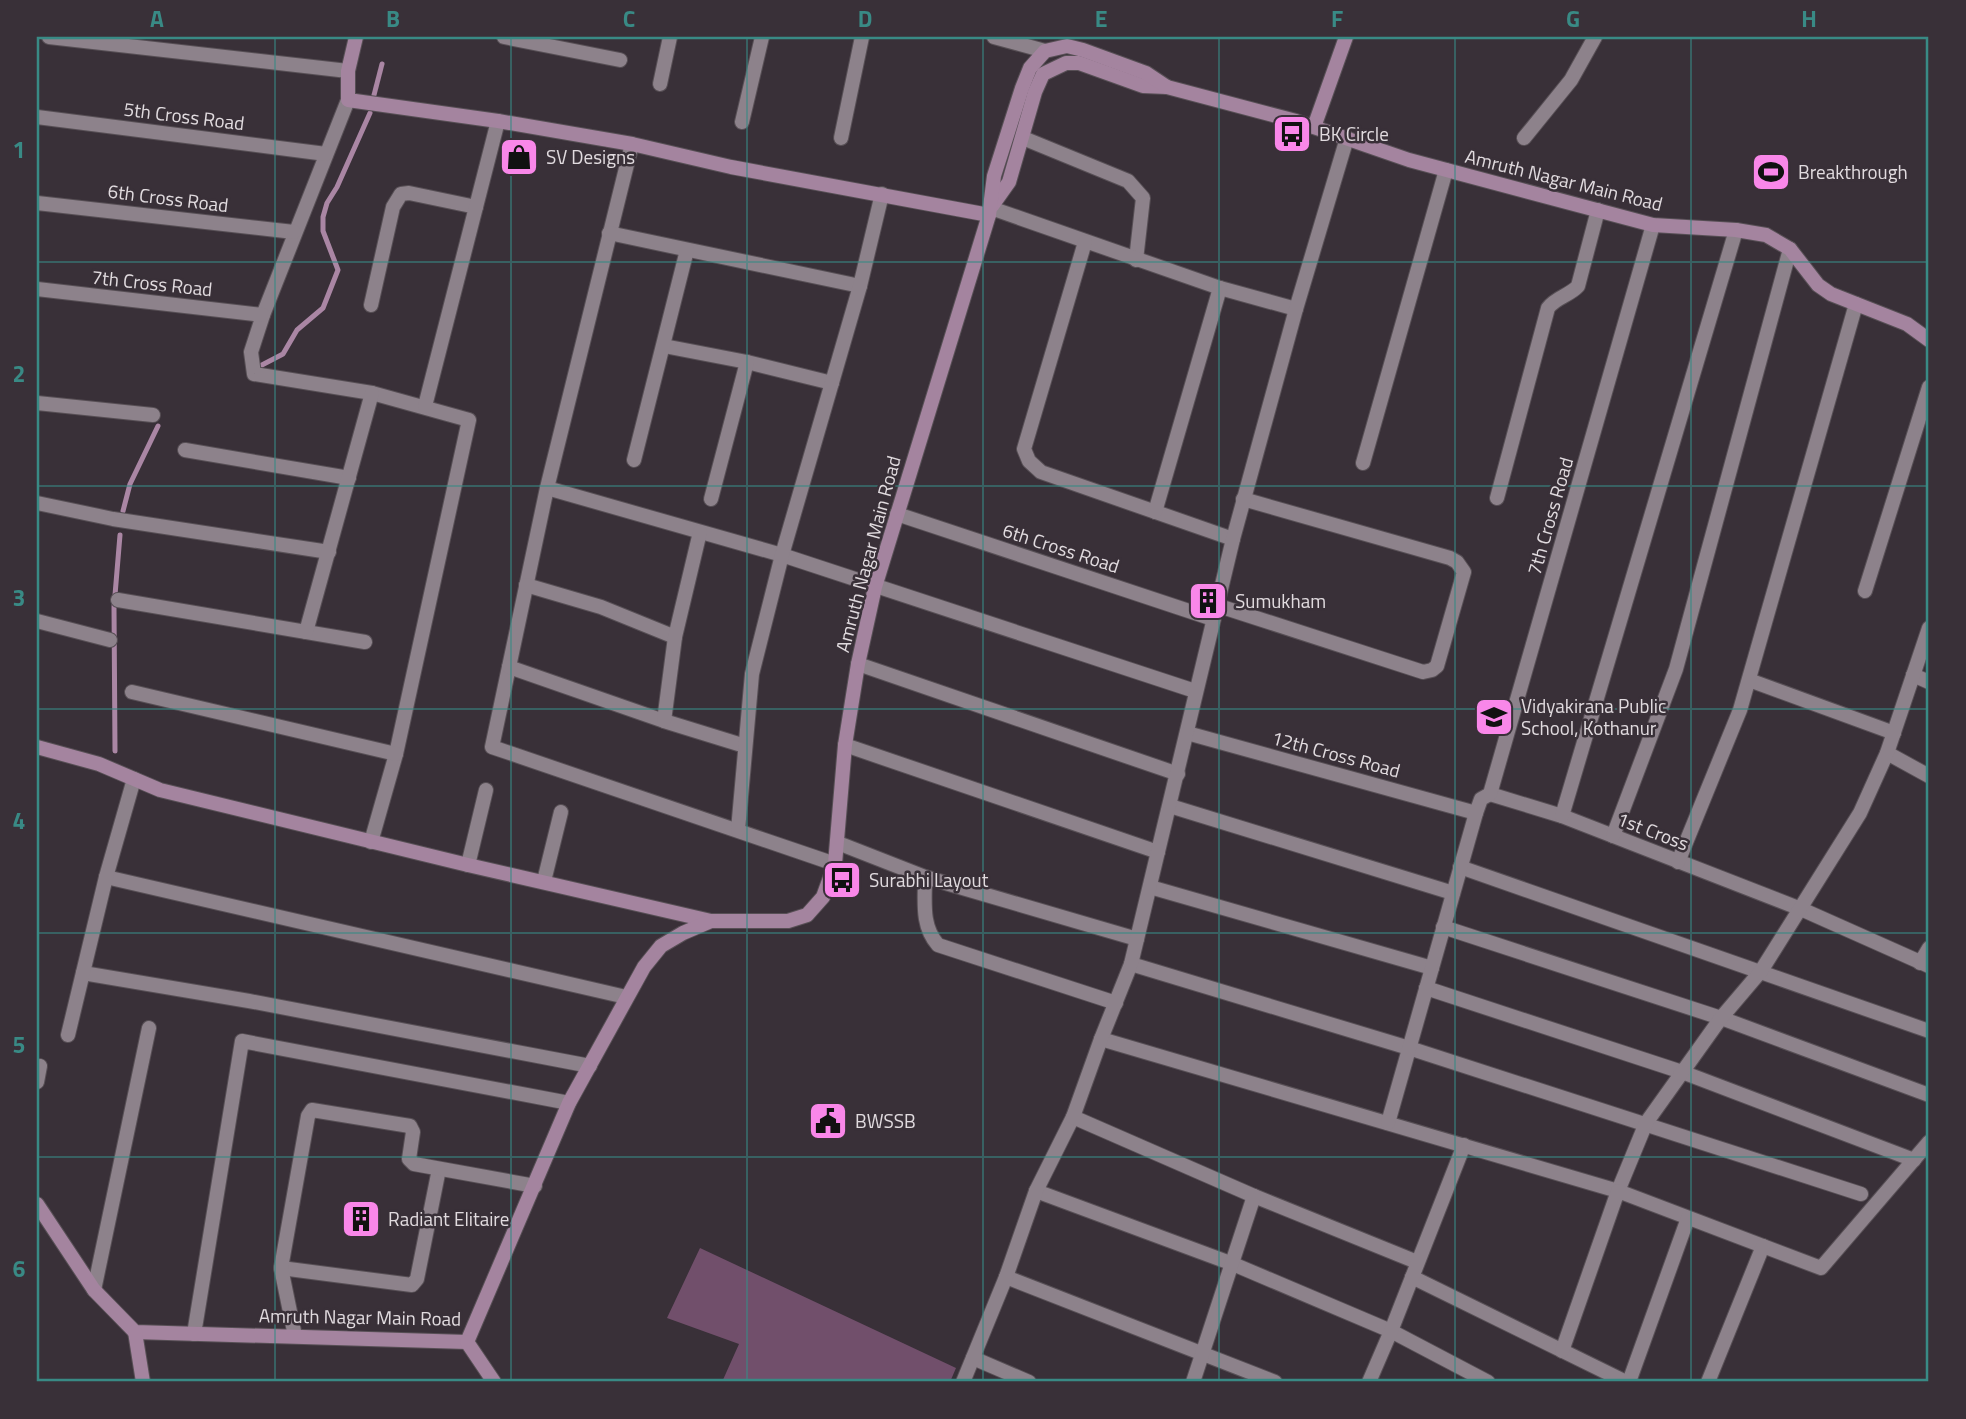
<svg xmlns="http://www.w3.org/2000/svg" width="1966" height="1419" font-family="'Titillium Web',sans-serif">
<style>
.green{fill:#714f6b}
.lines{fill:none;stroke-linecap:round;stroke-linejoin:round}
.stream{stroke:#aa86a4;stroke-width:5}
.street-casing{stroke:#574f55;stroke-width:16}
.secondary-casing{stroke:#574f55;stroke-width:16}
.street{stroke:#8d828b;stroke-width:14}
.secondary{stroke:#a4849f;stroke-width:14}
.grid{fill:none;stroke:#398a85;stroke-width:2;stroke-opacity:0.55}
.labels{text-anchor:middle;stroke-width:5;stroke-linejoin:round;paint-order:stroke}
.street-label{font-size:19px;fill:#e1dbdf;stroke:#393038}
.poi-label{font-size:19px;fill:#e1dbdf;stroke:#393038;text-anchor:start}
.neatline{fill:none;stroke:#398a85;stroke-width:2.5}
.grid-label{font-size:23px;text-anchor:middle;font-weight:bold;fill:#398a85}
</style>
<rect width="100%" height="100%" fill="#393038"/>
<polygon class="green" points="700,1248 956,1368 950,1382 722,1382 739,1344 667,1318"/>
<g class="lines">
<g class="stream">
<polyline points="374,95 382,64"/>
<polyline points="260,366 283,354 297,330 323,308 338,270 323,231 323,217 327,203 337,187 370,113"/>
<polyline points="123,511 130,484 158,426"/>
<polyline points="115,751 114,607 120,535"/>
</g>
<g class="street-casing">
<g id="street">
<polyline points="49,37 348,71"/>
<polyline points="504,37 620,60"/>
<polyline points="994,37 1045,51"/>
<polyline points="660,84 670,37"/>
<polyline points="348,100 263,315 251,352 254,374 372,393 469,420 396,754 371,842"/>
<polyline points="37,117 326,154"/>
<polyline points="742,122 762,37"/>
<polyline points="841,138 862,37"/>
<polyline points="1023,138 1128,181 1143,198 1136,260"/>
<polyline points="1524,138 1571,80 1595,37"/>
<polyline points="632,144 547,488 782,555 1195,691"/>
<polyline points="37,203 294,232"/>
<polyline points="991,208 1220,288 1296,309"/>
<polyline points="609,233 860,286"/>
<polyline points="1085,242 1024,449 1029,461 1041,472 1233,539"/>
<polyline points="37,289 263,315"/>
<polyline points="371,305 393,207 401,194 409,193 476,207"/>
<polyline points="664,346 747,362 832,383"/>
<polyline points="37,403 153,415"/>
<polyline points="425,406 498,121"/>
<polyline points="185,450 349,478"/>
<polyline points="634,460 687,250"/>
<polyline points="1363,463 1446,170"/>
<polyline points="547,488 492,747 835,864"/>
<path d="M1497 498 1548 308C1556 297 1569 296 1578 286L1598 210"/>
<polyline points="711,499 747,362"/>
<polyline points="37,503 113,519 329,552"/>
<polyline points="1155,512 1220,288"/>
<polyline points="897,514 1213,619"/>
<polyline points="526,585 601,607 675,637"/>
<polyline points="1865,591 1929,387"/>
<polyline points="118,600 365,642"/>
<polyline points="1216,605 1423,672 1432,670 1437,666 1464,572 1457,562 1450,558 1243,499"/>
<polyline points="37,621 110,640"/>
<polyline points="306,632 372,393"/>
<polyline points="858,664 1178,774"/>
<polyline points="509,667 664,721 745,746"/>
<polyline points="1913,675 1929,682"/>
<polyline points="1749,680 1894,733"/>
<polyline points="132,692 396,754"/>
<polyline points="664,721 675,637 700,532"/>
<polyline points="1187,733 1476,813"/>
<polyline points="845,745 1158,852"/>
<polyline points="1887,753 1929,776"/>
<polyline points="1490,794 1562,816 1801,909 1929,966"/>
<polyline points="1170,806 1453,893"/>
<polyline points="1562,816 1736,230"/>
<polyline points="738,830 752,674 782,555 860,286 882,194"/>
<polyline points="1613,836 1676,669 1790,249"/>
<polyline points="838,843 925,877 1137,939"/>
<polyline points="1678,862 1740,710 1856,304"/>
<polyline points="468,865 486,790"/>
<polyline points="1460,867 1929,1031"/>
<polyline points="106,877 626,997"/>
<path d="M925 877C925 901 921 926 938 945L1116 1003"/>
<polyline points="544,881 561,812"/>
<polyline points="1150,887 1432,968"/>
<polyline points="1443,927 1721,1018 1929,1095"/>
<polyline points="1920,963 1929,948"/>
<polyline points="1131,964 1409,1048 1861,1194"/>
<polyline points="83,973 249,1001 590,1066"/>
<polyline points="1426,988 1682,1072 1914,1160"/>
<polyline points="68,1035 106,877 134,779"/>
<polyline points="1101,1039 1618,1191 1646,1123 1721,1018 1761,971 1860,813 1887,753 1929,628"/>
<polyline points="37,1082 40,1066"/>
<polyline points="1388,1123 1476,813 1481,799 1490,794 1653,225"/>
<polyline points="1036,1191 1233,1264 1391,1331 1488,1382"/>
<polyline points="1254,1196 1417,1262"/>
<polyline points="281,1268 412,1285 417,1279 439,1169"/>
<polyline points="1006,1277 1275,1382"/>
<polyline points="1412,1277 1626,1382"/>
<polyline points="94,1290 149,1028"/>
<polyline points="194,1334 242,1041 569,1103"/>
<polyline points="295,1336 281,1268 308,1116 312,1110 410,1126 413,1132 409,1159 414,1164 535,1186"/>
<polyline points="1562,1351 1618,1191 1821,1268 1929,1142"/>
<polyline points="973,1358 1029,1382"/>
<polyline points="963,1382 1006,1277 1036,1191 1073,1117"/>
<polyline points="1193,1382 1254,1196 1073,1117 1101,1039 1131,964 1233,539 1296,309 1347,138"/>
<polyline points="1369,1382 1391,1331 1464,1145"/>
<polyline points="1629,1382 1688,1218"/>
<polyline points="1708,1382 1763,1246"/>
</g>
</g>
<g class="secondary-casing">
<g id="secondary">
<polyline points="356,37 348,71 348,100 498,121 632,144 731,167 989,215"/>
<polyline points="1314,127 1346,37"/>
<polyline points="992,206 1009,182 1035,92 1043,74 1066,63 1079,63 1143,86 1167,87 1296,121 1409,160 1653,225 1736,230 1766,235 1790,249 1818,285 1831,294 1907,324 1929,340"/>
<polyline points="37,747 99,764 160,790 468,865 711,921"/>
<polyline points="37,1204 94,1290 135,1332 467,1342"/>
<polyline points="135,1332 143,1382"/>
<polyline points="467,1342 569,1103 644,967 661,946 683,933 711,921 788,921 807,915 823,897 835,864 845,745 858,664 875,587 989,215 994,176 1022,88 1030,68 1045,51 1067,46 1083,50 1146,73 1167,87"/>
<polyline points="467,1342 494,1382"/>
</g>
</g>
<use href="#street" class="street"/>
<use href="#secondary" class="secondary"/>
</g>
<path class="grid" d="M275 37V1382M511 37V1382M747 37V1382M983 37V1382M1219 37V1382M1455 37V1382M1691 37V1382M37 262H1929M37 486H1929M37 709H1929M37 933H1929M37 1157H1929"/>
<defs>
<g id="bus-square" transform="scale(2.0125)"><rect x="-9" y="-9" width="18" height="18" rx="4" fill="#f987e9" stroke="#393038"/><path d="M-5-6H5V4H4V6H2V4H-2V6H-4V4H-5ZM-3.5-4V0h7V-4ZM-3.5 1.2v1.5H-2V1.2ZM2 1.2v1.5H3.5V1.2Z" fill="#111"/></g>
<g id="shop-square" transform="scale(2.0125)"><rect x="-9" y="-9" width="18" height="18" rx="4" fill="#f987e9" stroke="#393038"/><path d="M-5-2.5h2.3a2.7 3.5 0 0 1 5.4 0H5L5.5 6h-11ZM-1.5-2.5h3a1.5 2.3 0 0 0-3 0Z" fill="#111"/></g>
<g id="stadium-square" transform="scale(2.0125)"><rect x="-9" y="-9" width="18" height="18" rx="4" fill="#f987e9" stroke="#393038"/><path d="M0-5a6.5 5 0 1 0 0 10a6.5 5 0 1 0 0-10ZM-3.5-1.8h7v3.6h-7Z" fill="#111"/></g>
<g id="building-square" transform="scale(2.0125)"><rect x="-9" y="-9" width="18" height="18" rx="4" fill="#f987e9" stroke="#393038"/><path d="M-4-6H4V6H1V3H-1V6H-4ZM-2.5-4.3h1.7v1.8h-1.7ZM.8-4.3h1.7v1.8H.8ZM-2.5-1h1.7V.8h-1.7ZM.8-1h1.7V.8H.8Z" fill="#111"/></g>
<g id="school-square" transform="scale(2.0125)"><rect x="-9" y="-9" width="18" height="18" rx="4" fill="#f987e9" stroke="#393038"/><path d="M0-5L7-2L0 1L-7-2ZM-4 1L0 2.5L4 1V4Q0 6-4 4Z" fill="#111"/></g>
<g id="civic-square" transform="scale(2.0125)"><rect x="-9" y="-9" width="18" height="18" rx="4" fill="#f987e9" stroke="#393038"/><path d="M-.6-6.5H3V-4.5H.6V-3L4-1V1h2V6H-6V1h2V-1L-.6-3ZM-1.2 2.5V6h2.4V2.5Z" fill="#111"/></g>
</defs>
<g fill-rule="evenodd">
<use href="#bus-square" x="1292" y="134"/>
<use href="#shop-square" x="519" y="157"/>
<use href="#stadium-square" x="1771" y="172"/>
<use href="#building-square" x="1208" y="601"/>
<use href="#school-square" x="1494" y="717"/>
<use href="#bus-square" x="842" y="880"/>
<use href="#civic-square" x="828" y="1121"/>
<use href="#building-square" x="361" y="1219"/>
</g>
<g class="labels">
<g class="street-label">
<text transform="translate(184 116) rotate(7)" y="7">5th Cross Road</text>
<text transform="translate(1564 180) rotate(14)" y="7">Amruth Nagar Main Road</text>
<text transform="translate(168 198) rotate(7)" y="7">6th Cross Road</text>
<text transform="translate(152 283) rotate(6)" y="7">7th Cross Road</text>
<text transform="translate(1550 516) rotate(-74)" y="7">7th Cross Road</text>
<text transform="translate(1061 548) rotate(18)" y="7">6th Cross Road</text>
<text transform="translate(868 554) rotate(-75)" y="7">Amruth Nagar Main Road</text>
<text transform="translate(1336 754) rotate(15)" y="7">12th Cross Road</text>
<text transform="translate(1653 831) rotate(21)" y="7">1st Cross</text>
<text transform="translate(360 1317) rotate(1)" y="7">Amruth Nagar Main Road</text>
</g>
<g class="poi-label">
<text x="1319" y="141">BK Circle</text>
<text x="546" y="164">SV Designs</text>
<text x="1798" y="179">Breakthrough</text>
<text x="1235" y="608">Sumukham</text>
<text x="1521" y="713">Vidyakirana Public<tspan x="1521" dy="22">School, Kothanur</tspan></text>
<text x="869" y="887">Surabhi Layout</text>
<text x="855" y="1128">BWSSB</text>
<text x="388" y="1226">Radiant Elitaire</text>
</g>
</g>
<rect width="1966" height="1419" fill="none" stroke="#393038" stroke-width="77"/>
<rect x="38" y="38" width="1889" height="1342" class="neatline"/>
<g class="grid-label">
<text x="157" y="27">A</text>
<text x="393" y="27">B</text>
<text x="629" y="27">C</text>
<text x="865" y="27">D</text>
<text x="1101" y="27">E</text>
<text x="1337" y="27">F</text>
<text x="1573" y="27">G</text>
<text x="1809" y="27">H</text>
<text x="19" y="158">1</text>
<text x="19" y="382">2</text>
<text x="19" y="606">3</text>
<text x="19" y="829">4</text>
<text x="19" y="1053">5</text>
<text x="19" y="1277">6</text>
</g>
</svg>
